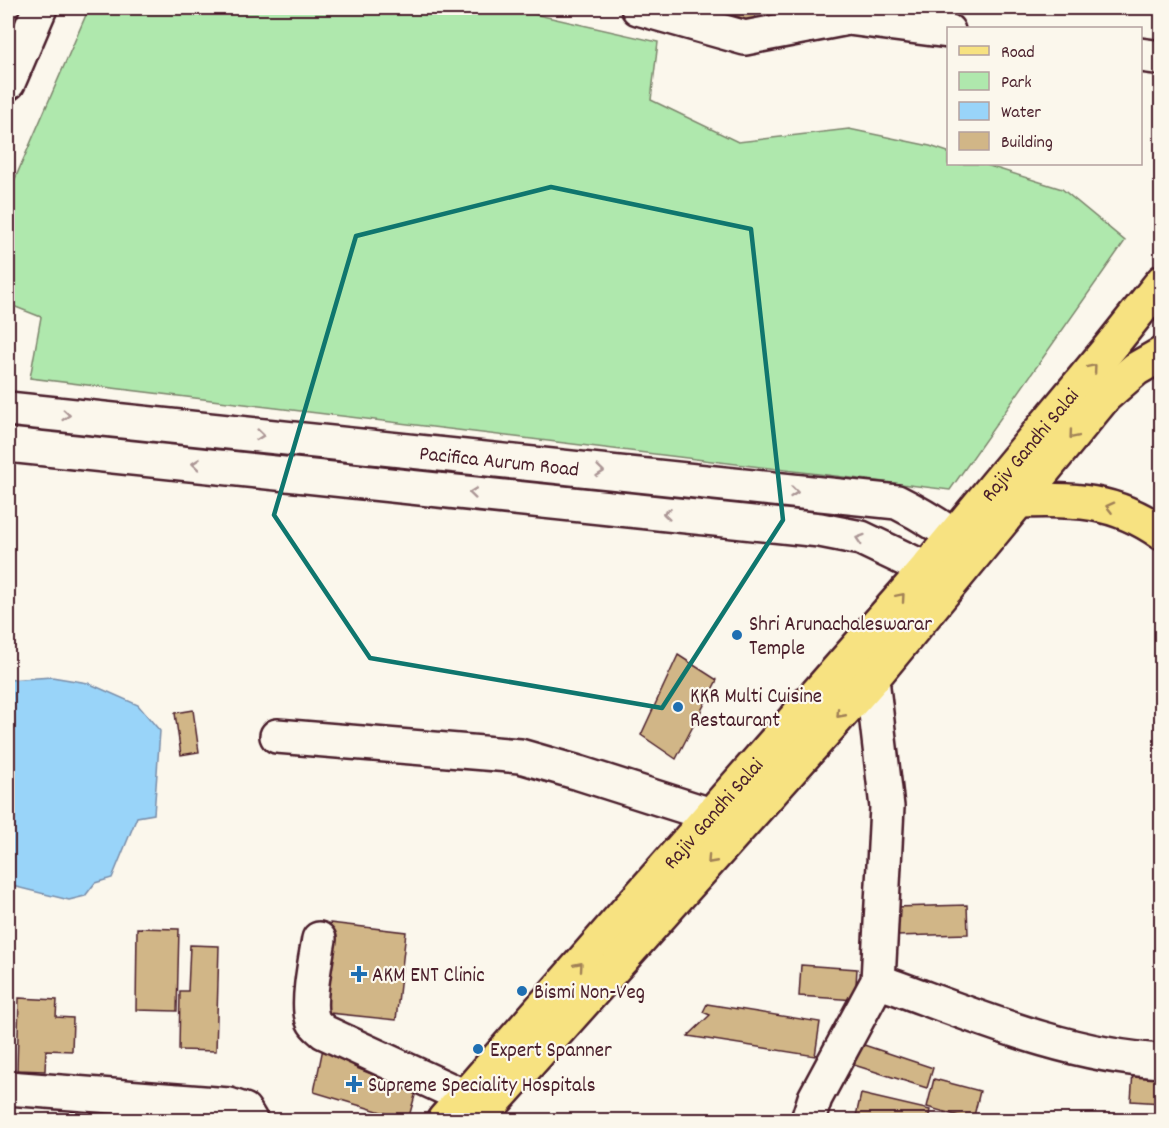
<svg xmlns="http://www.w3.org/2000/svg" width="1169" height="1128" font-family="Dekko,sans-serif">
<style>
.green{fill:#afe8ad;stroke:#7c846c;stroke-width:1.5}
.water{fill:#99d4f9;stroke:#798ca7;stroke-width:1.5}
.building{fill:#d1b687;stroke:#4a1f2b;stroke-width:1.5}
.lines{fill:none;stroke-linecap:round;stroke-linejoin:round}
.minor-casing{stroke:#4a1f2b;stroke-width:38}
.major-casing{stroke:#4a1f2b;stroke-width:38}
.minor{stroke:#fbf7ec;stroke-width:33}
.major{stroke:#f7e281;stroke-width:33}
.oneway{stroke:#a08056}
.oneway2{stroke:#ab9695}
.marked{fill:none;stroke:#0f766e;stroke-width:4.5;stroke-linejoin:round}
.poi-dot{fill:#1f6fb2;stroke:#fbf7ec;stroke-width:2}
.labels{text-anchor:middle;stroke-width:4.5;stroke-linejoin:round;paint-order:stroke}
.street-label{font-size:21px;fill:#4a1f2b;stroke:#fbf7ec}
.poi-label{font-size:21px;fill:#4a1f2b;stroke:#fbf7ec;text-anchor:start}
</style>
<rect width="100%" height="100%" fill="#fbf7ec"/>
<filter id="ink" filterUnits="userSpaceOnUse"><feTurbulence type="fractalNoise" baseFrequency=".0167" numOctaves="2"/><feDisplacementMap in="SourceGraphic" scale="12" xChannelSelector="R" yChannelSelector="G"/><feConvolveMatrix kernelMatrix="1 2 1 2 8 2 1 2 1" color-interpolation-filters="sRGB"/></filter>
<g filter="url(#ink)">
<polygon class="green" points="89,8 507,8 658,42 651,100 738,142 849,129 930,146 948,152 948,164 983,164 1062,189 1125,241 950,490 30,378 41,317 8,304 8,195"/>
<polygon class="water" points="52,677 88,683 138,705 160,731 154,814 137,817 112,878 95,883 85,896 69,900 8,885 8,680"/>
<g class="building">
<polygon points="715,8 755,8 755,23"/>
<polygon points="678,655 717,680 676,759 641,735"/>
<polygon points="193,710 199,752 181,755 175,713"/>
<polygon points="967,905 968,934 896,936 895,907"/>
<polygon points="330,923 406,932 396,1020 320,1012"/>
<polygon points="137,928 179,929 177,1011 136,1010"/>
<polygon points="190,945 219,946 216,1051 179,1050 180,991 188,991"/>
<polygon points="801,965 857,969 855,1000 799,996"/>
<polygon points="19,998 57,1000 56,1017 73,1018 72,1051 46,1050 45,1071 17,1070"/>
<polygon points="707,1004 820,1022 815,1056 688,1036 710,1015 703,1012"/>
<polygon points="861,1044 933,1068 927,1088 854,1065"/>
<polygon points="323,1048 356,1053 354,1067 416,1092 408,1120 314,1092"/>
<polygon points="1133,1071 1162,1073 1162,1103 1131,1101"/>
<polygon points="934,1079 980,1091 973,1120 927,1107"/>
<polygon points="861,1094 930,1110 928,1120 878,1120 856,1116"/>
</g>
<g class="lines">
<g class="minor-casing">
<g id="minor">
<polyline points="638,8 745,38 848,18 948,31"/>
<polyline points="1140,55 1162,58"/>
<polyline points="8,83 40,8"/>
<path id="s1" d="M8 409 897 502C925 516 950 532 975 552"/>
<polyline points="8,445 820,530 861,538 926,569 947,585"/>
<polyline points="277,736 520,756 579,773 711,815"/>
<path d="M319 939C316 957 307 1002 312 1017 313 1024 320 1028 324 1032L465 1097"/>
<path d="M878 981C968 1013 1066 1056 1162 1061"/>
<polyline points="8,1088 229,1105 244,1110 250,1120"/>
<polyline points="808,1120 815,1098 878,981 887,807 872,679"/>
</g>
</g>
<g class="major-casing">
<g id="major">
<path d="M1017 501C1073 499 1114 499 1162 533"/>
<path id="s2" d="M444 1120 926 569 1111 346 1162 282"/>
<polyline points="478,1120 872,679 1105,396 1136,369 1162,354"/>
</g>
</g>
<use href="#minor" class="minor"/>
<use href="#major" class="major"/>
</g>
<defs><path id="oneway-chevron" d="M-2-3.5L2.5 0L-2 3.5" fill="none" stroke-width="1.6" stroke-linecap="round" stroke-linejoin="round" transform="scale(1.5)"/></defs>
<g class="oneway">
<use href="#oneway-chevron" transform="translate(1093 368) rotate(-50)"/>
<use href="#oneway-chevron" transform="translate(1073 435) rotate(130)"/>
<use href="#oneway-chevron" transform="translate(1110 507) rotate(-166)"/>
<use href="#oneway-chevron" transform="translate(901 597) rotate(-49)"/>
<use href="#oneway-chevron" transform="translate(840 714) rotate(132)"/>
<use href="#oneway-chevron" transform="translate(711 860) rotate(132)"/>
<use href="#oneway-chevron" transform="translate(579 966) rotate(-49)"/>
</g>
<g class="oneway2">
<use href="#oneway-chevron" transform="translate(66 415) rotate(5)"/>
<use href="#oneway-chevron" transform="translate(260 435) rotate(6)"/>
<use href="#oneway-chevron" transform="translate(196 464) rotate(-174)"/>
<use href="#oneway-chevron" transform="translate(600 471) rotate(6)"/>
<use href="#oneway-chevron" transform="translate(794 492) rotate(6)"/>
<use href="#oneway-chevron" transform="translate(473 493) rotate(-174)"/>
<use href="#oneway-chevron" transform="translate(667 514) rotate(-174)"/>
<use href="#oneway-chevron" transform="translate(860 539) rotate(-162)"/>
</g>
</g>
<path class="marked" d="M551 187 751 229 783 520 662 708 370 658 274 515 356 236Z"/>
<g class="poi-dot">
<circle cx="737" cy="635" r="6"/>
<circle cx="678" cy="707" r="6"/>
<path d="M356 965h6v6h6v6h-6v6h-6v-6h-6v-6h6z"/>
<circle cx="522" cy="991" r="6"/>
<circle cx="478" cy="1049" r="6"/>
<path d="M351 1075h6v6h6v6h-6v6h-6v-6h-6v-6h6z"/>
</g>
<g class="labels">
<g class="street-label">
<text dy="7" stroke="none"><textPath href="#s2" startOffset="894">Rajiv Gandhi Salai</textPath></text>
<text dy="7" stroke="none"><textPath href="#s1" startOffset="494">Pacifica Aurum Road</textPath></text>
<text dy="7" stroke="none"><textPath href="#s2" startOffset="408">Rajiv Gandhi Salai</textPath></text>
</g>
<g class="poi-label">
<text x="749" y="630">Shri Arunachaleswarar<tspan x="749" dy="24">Temple</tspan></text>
<text x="690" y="702">KKR Multi Cuisine<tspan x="690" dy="24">Restaurant</tspan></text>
<text x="372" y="981">AKM ENT Clinic</text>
<text x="534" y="998">Bismi Non-Veg</text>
<text x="490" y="1056">Expert Spanner</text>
<text x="368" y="1091">Supreme Speciality Hospitals</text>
</g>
</g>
<rect width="1169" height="1128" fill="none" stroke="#fbf7ec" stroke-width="30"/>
<rect x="15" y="15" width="1139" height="1098" fill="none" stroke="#4a1f2b" stroke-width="2" filter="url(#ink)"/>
<rect x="947" y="27" width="195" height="138" fill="#fbf7ec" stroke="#b4a19f" stroke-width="1.5"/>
<rect x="959" y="46" width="30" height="9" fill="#f7e281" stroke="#b4a19f" stroke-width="1.5"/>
<text x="1001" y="57" font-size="18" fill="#4a1f2b">Road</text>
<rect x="959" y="72" width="30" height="18" fill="#afe8ad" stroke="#b4a19f" stroke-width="1.5"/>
<text x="1001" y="87" font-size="18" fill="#4a1f2b">Park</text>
<rect x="959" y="102" width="30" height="18" fill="#99d4f9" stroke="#b4a19f" stroke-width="1.5"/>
<text x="1001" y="117" font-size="18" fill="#4a1f2b">Water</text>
<rect x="959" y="132" width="30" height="18" fill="#d1b687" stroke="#b4a19f" stroke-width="1.5"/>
<text x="1001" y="147" font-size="18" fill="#4a1f2b">Building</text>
</svg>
